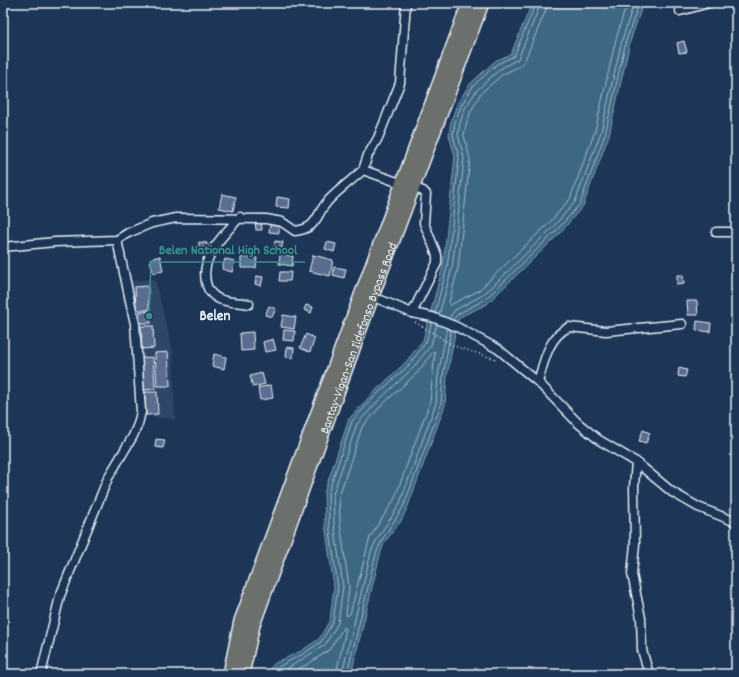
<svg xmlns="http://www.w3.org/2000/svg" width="739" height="677" font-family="Dekko,sans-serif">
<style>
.built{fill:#2f4668}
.water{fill:#3e6884;stroke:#829fb2}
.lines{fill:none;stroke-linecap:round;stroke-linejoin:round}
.shore{stroke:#a4baca;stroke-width:1}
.building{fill:#5a6c90;stroke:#e8f1f8}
.minor-casing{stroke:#e8f1f8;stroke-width:11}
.primary-casing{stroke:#e8f1f8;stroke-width:16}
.path{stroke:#e8f1f8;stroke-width:1.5;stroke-dasharray:1 3;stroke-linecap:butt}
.minor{stroke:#1d3557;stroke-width:8}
.primary{stroke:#6c706d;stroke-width:13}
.labels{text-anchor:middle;stroke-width:3;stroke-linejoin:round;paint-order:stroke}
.street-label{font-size:13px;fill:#e8f1f8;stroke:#1d3557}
.quarter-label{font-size:15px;font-weight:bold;fill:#e8f1f8;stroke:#1d3557}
.leader{fill:none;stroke:#3a8f8a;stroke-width:1.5}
.callout-dot{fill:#3a8f8a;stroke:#1d3557;stroke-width:1.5}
.callout-label{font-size:14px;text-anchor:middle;font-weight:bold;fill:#3a8f8a;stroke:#1d3557;stroke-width:3;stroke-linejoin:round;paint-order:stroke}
</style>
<rect width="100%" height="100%" fill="#1d3557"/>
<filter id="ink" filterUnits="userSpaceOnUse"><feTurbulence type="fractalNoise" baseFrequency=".025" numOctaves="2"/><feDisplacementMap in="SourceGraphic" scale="8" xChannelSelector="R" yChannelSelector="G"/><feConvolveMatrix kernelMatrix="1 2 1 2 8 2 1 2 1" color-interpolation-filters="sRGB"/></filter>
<g filter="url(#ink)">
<polygon class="built" points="155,279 173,352 175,419 143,416 139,361 130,281"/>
<polygon class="water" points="532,3 643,3 630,42 609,135 583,206 560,233 498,293 487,304 460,317 457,322 447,376 445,405 408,506 401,521 384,543 380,555 351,674 265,674 275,663 301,651 319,639 330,620 334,587 325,524 324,493 349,419 371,395 406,362 423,340 443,266 455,157 449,135 451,121 457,104 470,84 495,61 511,54"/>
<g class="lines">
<g class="shore">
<polyline points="547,3 546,10 524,62 518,67 503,74 481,93 471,111 466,125 464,135 470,159 458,268 449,303 450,305 478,291 549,223 570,199 595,131 616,39 627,3"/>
<polyline points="435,313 447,267 451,235 459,157 453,135 455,122 461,106 473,86 497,64 514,56 536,3"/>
<polyline points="439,315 452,268 456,236 464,158 458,135 460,123 465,108 477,90 500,69 518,59 541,3"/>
<polyline points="449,318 455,310 481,296 492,287 553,227 575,202 601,132 622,40 634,3"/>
<polyline points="453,320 458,314 484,300 495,290 557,230 580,204 605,134 626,41 639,3"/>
<polygon points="435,352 430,402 394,500 370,537 350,614 347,616 346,614 349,587 340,523 339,496 362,427 382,405 417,373 432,353"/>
<polyline points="271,674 278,667 303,654 321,642 333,622 338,587 329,524 328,494 352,421 374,397 409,365 426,342 432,322"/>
<polyline points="278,674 325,645 338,623 343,587 334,523 333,494 357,424 378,401 413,368 431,345 437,324"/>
<polyline points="288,674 308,664 329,650 344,627 346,629 336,674"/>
<path d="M342 674 371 552C378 534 391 520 400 503L436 403 438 375 447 328"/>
<path d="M347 674 376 554C382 536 395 522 404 505L441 405 443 376 451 330"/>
</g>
</g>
<g class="building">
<polygon points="684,41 687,52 679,53 677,43"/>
<polygon points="222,194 236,197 233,211 219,208"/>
<polygon points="277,197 290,199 289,208 276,207"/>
<polygon points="255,220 261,220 262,230 256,230"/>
<polygon points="270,225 279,226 279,233 269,232"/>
<polygon points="275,241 283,242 281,251 274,250"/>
<polygon points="199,242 207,243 206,255 197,254"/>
<polygon points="327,242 336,244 334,252 325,249"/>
<polygon points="280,254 293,256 292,266 279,264"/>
<polygon points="313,255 333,260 330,276 309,271"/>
<polygon points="160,256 163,271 153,273 150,259"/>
<polygon points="241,257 257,258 256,268 241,268"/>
<polygon points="225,259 235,261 232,272 222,269"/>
<polygon points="334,267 346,269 344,278 333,275"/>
<polygon points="280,272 291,272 290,281 279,281"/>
<polygon points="677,275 683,275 684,284 677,285"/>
<polygon points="257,276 263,277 261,286 255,284"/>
<polygon points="148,286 149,310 136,310 135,287"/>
<polygon points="687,301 697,301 698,315 688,315"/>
<polygon points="306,305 313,307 311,313 304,310"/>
<polygon points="269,306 276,309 272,317 265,315"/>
<polygon points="150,311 151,323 140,323 139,312"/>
<polygon points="283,315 296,317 294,329 281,327"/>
<polygon points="697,321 711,323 710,332 696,330"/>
<polygon points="141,326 153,326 154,348 142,349"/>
<polygon points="284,330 295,331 294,341 283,340"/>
<polygon points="253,332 254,350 241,351 240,333"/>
<polygon points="306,334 315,338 310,352 300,348"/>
<polygon points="273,339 276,350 265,352 263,342"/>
<polygon points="287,347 294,348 293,358 286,357"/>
<polygon points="168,352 170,386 157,386 155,353"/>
<polygon points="214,354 226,357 224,369 212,366"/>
<polygon points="153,357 155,389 144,390 141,358"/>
<polygon points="679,368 687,370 685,377 678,376"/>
<polygon points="262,373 265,384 253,387 250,376"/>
<polygon points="271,385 273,398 260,400 258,388"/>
<polygon points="145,392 157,392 158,414 146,415"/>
<polygon points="643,430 650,433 646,443 639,441"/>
<polygon points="156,439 165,440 163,448 155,447"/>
</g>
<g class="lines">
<g class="minor-casing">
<g id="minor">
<polyline points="680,11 709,3"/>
<polyline points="363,170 368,155 378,138 400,83 406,3"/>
<path d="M240 217C223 236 198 258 207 286 209 292 213 296 219 299 228 303 240 302 249 304"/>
<polyline points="716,232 736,232"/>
<path d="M3 247 55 242 117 240 128 233 152 223 176 218 266 219 282 222 295 231C319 228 315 215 328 201 338 190 352 180 363 170L423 191 426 194 424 223 437 255V263L412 313"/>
<polyline points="369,295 412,313 432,317 457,327 498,349 538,382 578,423 599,440 636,462 672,492 698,507 736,522"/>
<path d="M538 382C544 362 548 337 569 327L606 331 682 324"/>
<polyline points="636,462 634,487 635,544 632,574 641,618 642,650 649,674"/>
<polyline points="41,674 60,596 108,478 133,436 138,424 141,412 135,324 117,240"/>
</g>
</g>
<g class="primary-casing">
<g id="primary">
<polyline points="230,674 241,621 469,3"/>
<path id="s1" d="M242 674 253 625 372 296 482 3"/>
</g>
</g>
<polyline class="path" points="415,322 454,346 496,359"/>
<use href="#minor" class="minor"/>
<use href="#primary" class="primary"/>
</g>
</g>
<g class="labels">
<g class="street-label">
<text dy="5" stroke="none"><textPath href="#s1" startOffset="356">Bantay-Vigan-San Ildefonso Bypass Road</textPath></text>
</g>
<g class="quarter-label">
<text x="215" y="320">Belen</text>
</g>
</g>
<path class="leader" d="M149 316L151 262H305"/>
<circle class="callout-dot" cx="149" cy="316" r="4"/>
<g class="callout-label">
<text x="228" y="254">Belen National High School</text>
</g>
<rect width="739" height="677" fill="none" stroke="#1d3557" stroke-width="16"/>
<rect x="8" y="8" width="723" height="661" fill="none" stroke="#e8f1f8" stroke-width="1.5" filter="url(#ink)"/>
</svg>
